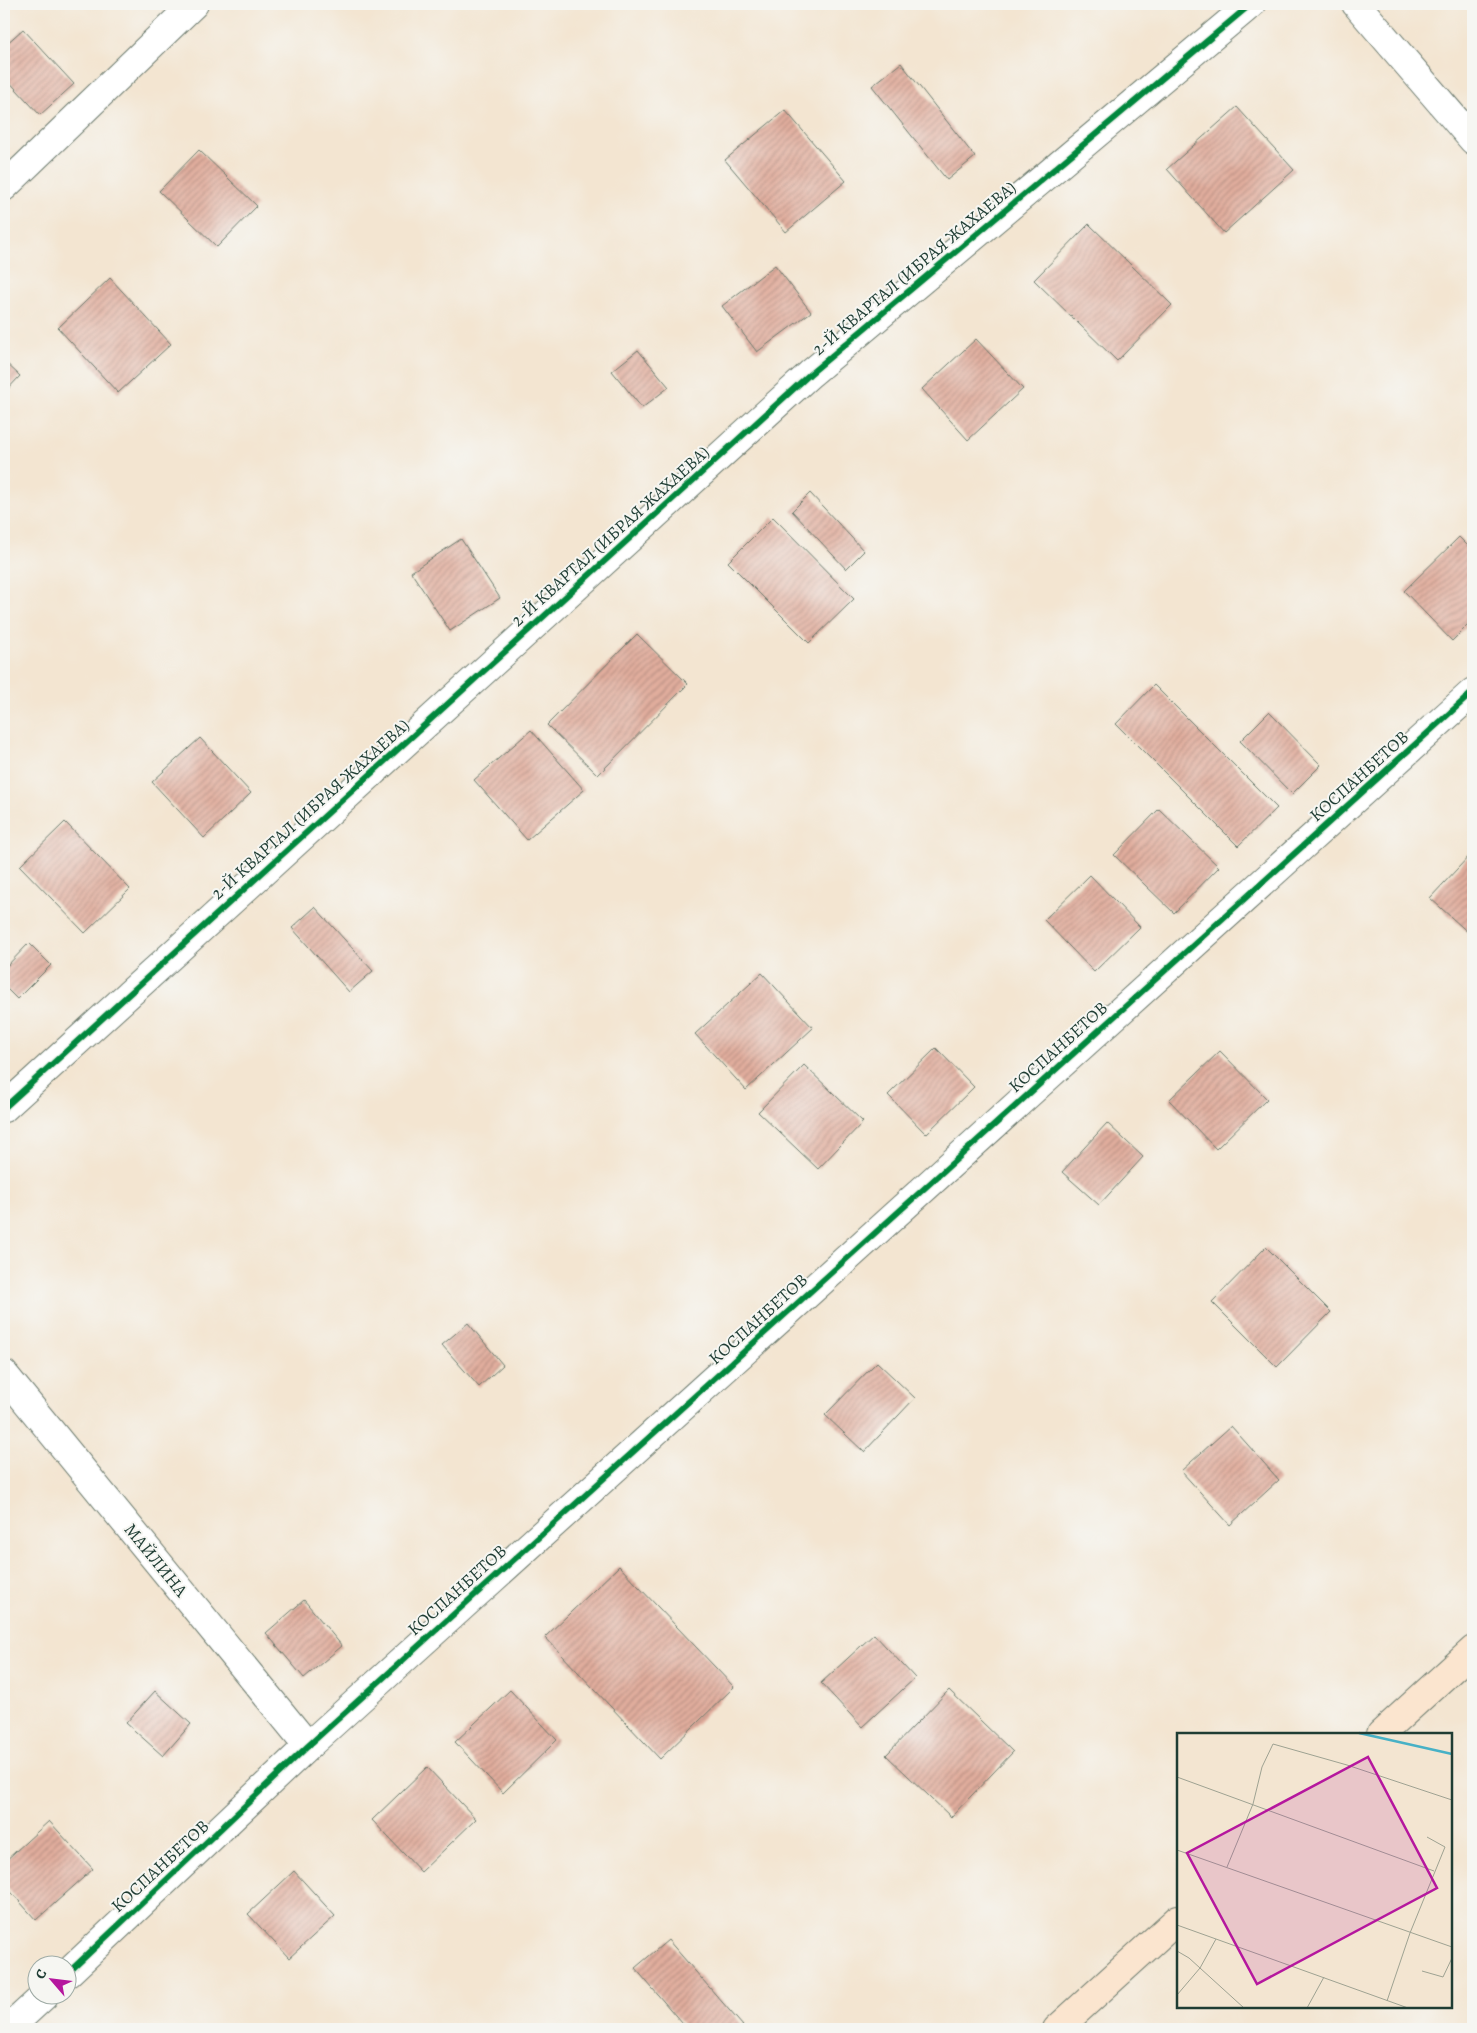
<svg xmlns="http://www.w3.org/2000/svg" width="1477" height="2033" font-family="Alegreya,serif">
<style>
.building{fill:url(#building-hatch)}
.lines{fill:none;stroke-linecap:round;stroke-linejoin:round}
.street-casing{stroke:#69786b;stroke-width:30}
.secondary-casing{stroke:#69786b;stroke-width:30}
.street{stroke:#fff;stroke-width:28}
.secondary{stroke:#fbe5cf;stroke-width:28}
.cycleway-casing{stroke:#f6f6f2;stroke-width:9}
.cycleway{stroke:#00873e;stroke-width:6}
.labels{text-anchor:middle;stroke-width:4;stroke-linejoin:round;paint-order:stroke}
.street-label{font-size:18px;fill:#1f3d34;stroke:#f6f6f2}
.inset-river{fill:none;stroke:#47b1c6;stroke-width:2.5}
.inset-road{fill:none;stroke:#9ea292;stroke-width:1}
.view{fill:#b5179e;fill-opacity:0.15;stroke:#b5179e;stroke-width:2.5}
.inset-edge{fill:none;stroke:#1f3d34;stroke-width:2.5}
</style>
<defs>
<pattern id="building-hatch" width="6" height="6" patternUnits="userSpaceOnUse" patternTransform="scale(1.25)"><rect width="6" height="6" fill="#e1ad9d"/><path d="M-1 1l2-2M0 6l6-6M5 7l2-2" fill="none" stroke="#b68e81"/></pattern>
</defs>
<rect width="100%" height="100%" fill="#f6f6f2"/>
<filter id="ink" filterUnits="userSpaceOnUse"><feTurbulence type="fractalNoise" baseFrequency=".02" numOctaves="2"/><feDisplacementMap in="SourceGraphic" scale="10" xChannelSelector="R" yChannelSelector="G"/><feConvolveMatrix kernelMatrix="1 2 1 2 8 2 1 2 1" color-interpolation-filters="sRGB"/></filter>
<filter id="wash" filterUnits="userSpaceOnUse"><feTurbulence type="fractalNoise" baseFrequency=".0096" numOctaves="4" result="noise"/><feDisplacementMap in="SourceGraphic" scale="20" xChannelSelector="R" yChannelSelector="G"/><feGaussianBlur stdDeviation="1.12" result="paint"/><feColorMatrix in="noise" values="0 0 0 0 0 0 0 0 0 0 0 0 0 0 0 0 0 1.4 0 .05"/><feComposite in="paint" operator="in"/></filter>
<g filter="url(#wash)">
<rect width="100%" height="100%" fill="#f3e5d1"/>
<g id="blocks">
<g class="building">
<polygon points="23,29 74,84 40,115 4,76 4,46"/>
<polygon points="901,63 975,157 947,180 872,86"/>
<polygon points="1237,107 1294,170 1224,233 1167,169"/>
<polygon points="785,110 846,181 786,232 725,160"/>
<polygon points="199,150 257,206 217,247 159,191"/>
<polygon points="1089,224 1172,305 1117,361 1034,280"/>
<polygon points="775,265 811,312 757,352 722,306"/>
<polygon points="110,278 171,344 118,393 58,328"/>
<polygon points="976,339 1023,389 968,440 922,389"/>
<polygon points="638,350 669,387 642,408 612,371"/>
<polygon points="4,361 20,376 4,393"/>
<polygon points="810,493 864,551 846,569 792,511"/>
<polygon points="773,517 854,599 809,643 728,562"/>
<polygon points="1459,537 1473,551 1473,620 1452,641 1404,591"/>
<polygon points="461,539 500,598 450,631 411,572"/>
<polygon points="637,634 688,684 598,775 547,725"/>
<polygon points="1154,685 1277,808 1238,846 1116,724"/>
<polygon points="1269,712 1321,765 1292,794 1240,741"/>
<polygon points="531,730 584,790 527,840 474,780"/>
<polygon points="200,738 251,793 204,838 152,782"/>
<polygon points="1159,809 1219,867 1174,913 1114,855"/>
<polygon points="65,822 130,889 85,933 20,866"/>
<polygon points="1471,854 1473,856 1473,937 1430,898"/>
<polygon points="1090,875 1140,927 1094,972 1044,920"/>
<polygon points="315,907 373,971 349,992 292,928"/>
<polygon points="29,943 51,965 17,999 4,986 4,969"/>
<polygon points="762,973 813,1028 746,1090 695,1034"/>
<polygon points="936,1048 974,1087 926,1134 888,1095"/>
<polygon points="1220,1051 1267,1099 1216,1149 1169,1100"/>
<polygon points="804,1065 863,1122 818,1169 758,1112"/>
<polygon points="1107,1123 1143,1157 1099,1205 1062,1172"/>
<polygon points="1266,1247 1331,1312 1277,1367 1212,1302"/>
<polygon points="468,1323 503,1365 479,1387 442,1345"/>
<polygon points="877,1362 915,1398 864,1452 825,1415"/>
<polygon points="1231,1426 1279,1480 1230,1525 1181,1471"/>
<polygon points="619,1566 734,1687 660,1759 545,1637"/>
<polygon points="304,1600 342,1646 304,1678 266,1633"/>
<polygon points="874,1634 915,1678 862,1727 821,1683"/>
<polygon points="510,1690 557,1740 503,1793 455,1742"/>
<polygon points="949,1690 1013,1752 951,1817 886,1755"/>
<polygon points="155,1691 191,1724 163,1756 126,1723"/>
<polygon points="427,1767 476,1819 421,1872 372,1820"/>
<polygon points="49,1821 93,1869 36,1920 4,1884 4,1862"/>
<polygon points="294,1871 335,1916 289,1958 248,1914"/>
<polygon points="668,1940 743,2026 738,2029 687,2029 635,1968"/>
</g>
</g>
</g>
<g filter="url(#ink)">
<use href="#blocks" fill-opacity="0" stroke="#69786b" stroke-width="1"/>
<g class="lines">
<g class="street-casing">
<g id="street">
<polyline points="1356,4 1473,140"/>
<polyline points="4,187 194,4"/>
<polyline points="4,1108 810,374 1251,4"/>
<polyline points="4,1374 308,1746"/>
<polyline points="68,1973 308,1746 1473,692"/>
<polyline points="8,2029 44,1996"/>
</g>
</g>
<g class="secondary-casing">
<g id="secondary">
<polyline points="1381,1734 1473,1650"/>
<polyline points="1057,2029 1178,1919"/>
</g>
</g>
<use href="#street" class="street"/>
<use href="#secondary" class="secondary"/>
<g class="cycleway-casing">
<g id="cycleway">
<polyline points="4,1108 810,374 1251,4"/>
<polyline points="68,1973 308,1746 1473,692"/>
</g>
</g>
<use href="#cycleway" class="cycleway"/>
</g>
</g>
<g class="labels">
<g class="street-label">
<text transform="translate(914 268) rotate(-40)" y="6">2-Й КВАРТАЛ (ИБРАЯ ЖАХАЕВА)</text>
<text transform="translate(610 536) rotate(-42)" y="6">2-Й КВАРТАЛ (ИБРАЯ ЖАХАЕВА)</text>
<text transform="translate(1359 776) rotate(-42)" y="6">КОСПАНБЕТОВ</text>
<text transform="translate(310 809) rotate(-42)" y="6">2-Й КВАРТАЛ (ИБРАЯ ЖАХАЕВА)</text>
<text transform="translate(1058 1047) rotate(-42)" y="6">КОСПАНБЕТОВ</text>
<text transform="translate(758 1319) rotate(-42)" y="6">КОСПАНБЕТОВ</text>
<text transform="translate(156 1560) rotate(51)" y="6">МАЙЛИНА</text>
<text transform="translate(457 1590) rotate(-42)" y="6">КОСПАНБЕТОВ</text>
<text transform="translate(160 1866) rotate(-43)" y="6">КОСПАНБЕТОВ</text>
</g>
</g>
<g transform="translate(1177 1733)">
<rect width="275" height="275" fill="#f3e5d1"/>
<path class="inset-river" d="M182 0 275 21"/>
<path class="inset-road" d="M0 44 257 138M250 104 268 114M0 117 275 214M50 134 76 71 85 34 96 11 170 32 275 67M0 192 231 275M0 218 12 225 67 275M245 238 266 244 275 225M0 262 23 235 39 206M210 268 233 200 268 114M130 275 147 244"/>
<path class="view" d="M191 24 260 155 80 251 10 120Z"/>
<rect width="275" height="275" class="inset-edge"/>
</g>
<rect width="1477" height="2033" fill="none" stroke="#f6f6f2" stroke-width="20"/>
<g transform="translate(52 1980) rotate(298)"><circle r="24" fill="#f6f6f2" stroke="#a0aca6"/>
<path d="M0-4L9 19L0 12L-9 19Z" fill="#b5179e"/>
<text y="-8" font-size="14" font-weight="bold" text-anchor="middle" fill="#1f3d34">С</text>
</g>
</svg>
